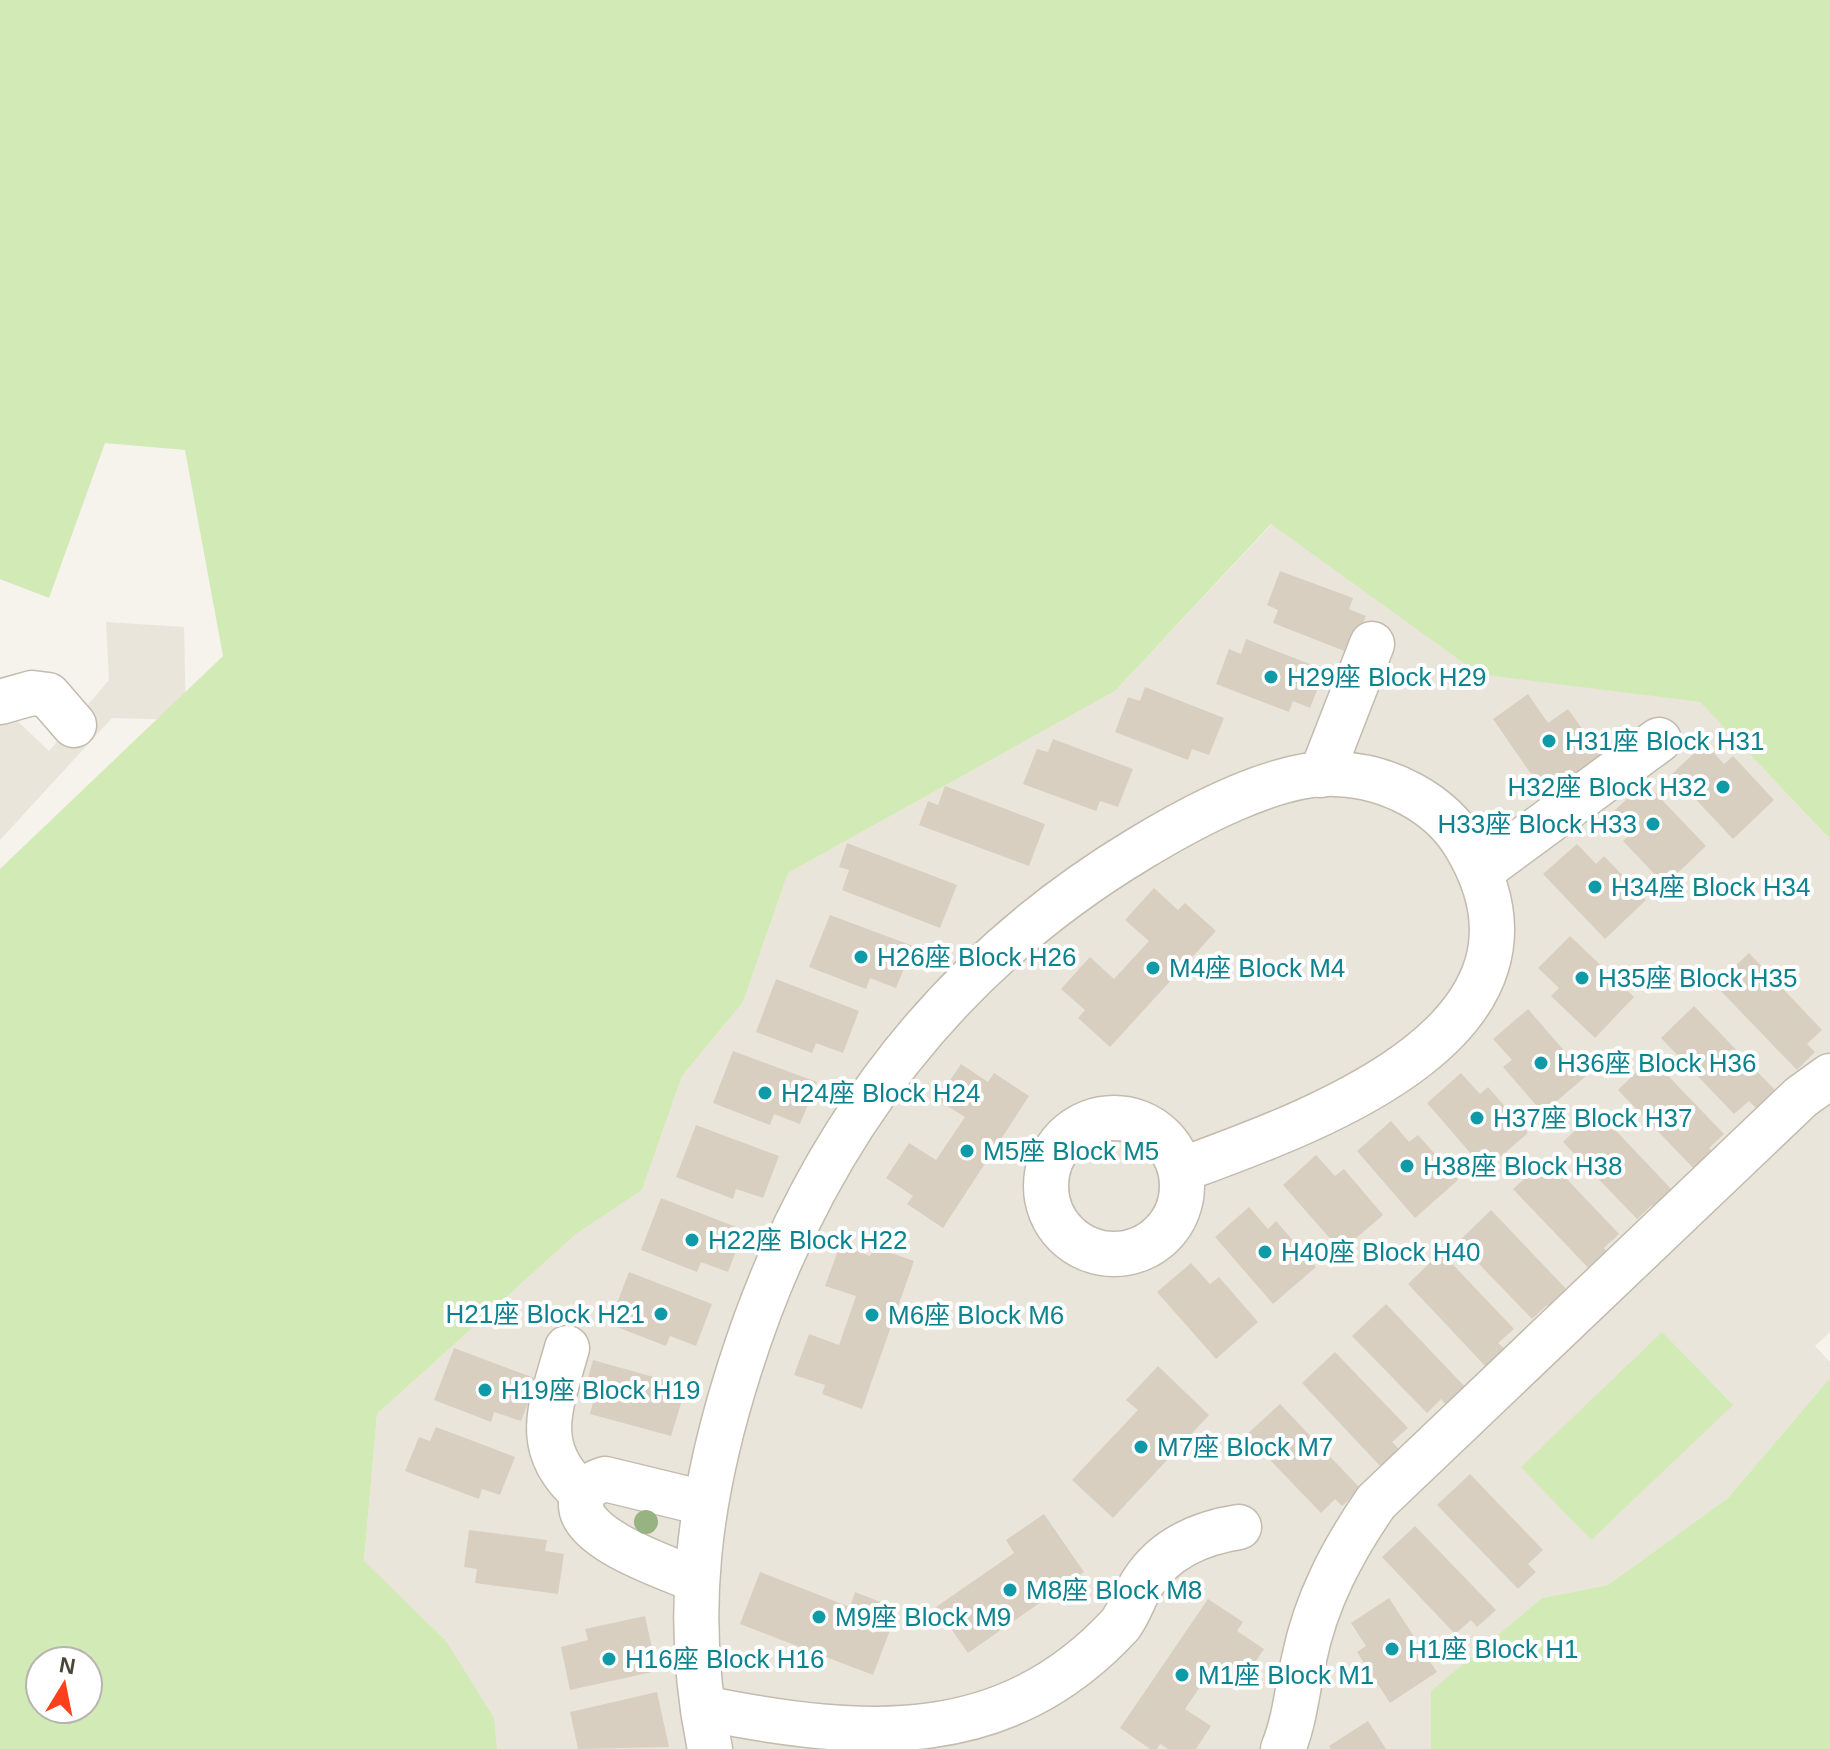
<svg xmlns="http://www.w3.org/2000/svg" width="1830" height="1749" font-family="Helvetica,'Noto Sans TC',sans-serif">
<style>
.residential{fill:#eae5da}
.green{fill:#d2eab5;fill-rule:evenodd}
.building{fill:#d8cfc1}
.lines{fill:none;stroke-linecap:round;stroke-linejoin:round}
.minor-casing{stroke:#c2bbae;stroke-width:47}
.minor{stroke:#fff;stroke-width:44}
.tree{fill:#97b381}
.culture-dot{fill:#0f9aa8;stroke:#fff;stroke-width:3}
.labels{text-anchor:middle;stroke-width:8;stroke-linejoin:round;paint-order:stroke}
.culture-label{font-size:26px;fill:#0d838f;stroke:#fff;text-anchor:start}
</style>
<rect width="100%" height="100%" fill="#f6f3ec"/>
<g class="residential">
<polygon points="1272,524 1479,673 1700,702 1830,839 1830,1332 1815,1346 1830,1362 1830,1378 1728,1498 1608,1585 1542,1598 1432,1691 1431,1749 497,1749 493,1717 364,1561 377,1414 576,1234 642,1190 682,1076 743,1002 788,873 1115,691"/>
<polygon points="106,622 184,627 186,720 112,718 0,840 0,716 8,712 49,751 109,680"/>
</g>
<g class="green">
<path d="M0 0H1830V839L1700 702 1479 674 1271 524 1115 691 788 873 743 1002 682 1076 642 1190 576 1234 377 1414 364 1561 446 1641 494 1718 497 1749H0V869L223 656 185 450 105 443 49 598 0 579ZM40 1661H88V1709H40Z"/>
<polygon points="1662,1332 1733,1405 1591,1540 1521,1467"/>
<polygon points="1830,1378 1830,1749 1431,1749 1431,1691 1542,1598 1608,1585 1728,1498"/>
</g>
<g class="building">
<polygon points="1280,571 1353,598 1349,609 1366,616 1352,654 1273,623 1278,610 1267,605"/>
<polygon points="1246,639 1325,670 1310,708 1293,701 1289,712 1216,684 1229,649 1241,654"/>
<polygon points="1145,687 1224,718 1209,755 1192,749 1188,760 1115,732 1128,697 1140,701"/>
<polygon points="1528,694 1548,723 1568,709 1603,758 1547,797 1493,719"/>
<polygon points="1053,739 1133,769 1118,807 1100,801 1096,811 1023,784 1037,749 1048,752"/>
<polygon points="1705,743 1724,764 1733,756 1774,800 1733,839 1672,774"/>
<polygon points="1645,782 1706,846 1665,885 1623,841 1631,834 1612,813"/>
<polygon points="945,786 1045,824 1029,866 919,825 928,801 938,805"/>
<polygon points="847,843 957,885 940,928 842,890 849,870 839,867"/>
<polygon points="1577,844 1596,864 1604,856 1646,900 1605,939 1543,874"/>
<polygon points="1154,888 1178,910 1185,903 1216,931 1110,1047 1078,1018 1085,1010 1061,989 1090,957 1114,979 1149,941 1125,920"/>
<polygon points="830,915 913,946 896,988 870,978 866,989 809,967"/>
<polygon points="1570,936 1634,997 1595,1038 1551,996 1559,988 1538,968"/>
<polygon points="1749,953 1822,1030 1807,1044 1815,1052 1797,1070 1715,985"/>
<polygon points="776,979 859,1011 843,1053 816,1043 812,1053 756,1032"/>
<polygon points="1694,1006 1775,1090 1756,1108 1749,1101 1734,1114 1661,1038"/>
<polygon points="1528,1009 1586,1076 1543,1113 1503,1067 1512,1060 1493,1039"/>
<polygon points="733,1051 817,1082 800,1124 774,1114 770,1125 713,1103"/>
<polygon points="1651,1058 1724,1134 1709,1148 1717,1157 1699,1174 1618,1090"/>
<polygon points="961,1064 988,1082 994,1073 1029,1096 943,1228 907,1204 913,1196 886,1178 909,1143 936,1160 965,1117 937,1100"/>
<polygon points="1461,1073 1480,1094 1488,1087 1528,1133 1485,1170 1427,1103"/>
<polygon points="1596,1110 1677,1195 1659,1212 1652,1205 1637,1219 1563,1142"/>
<polygon points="1391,1121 1409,1142 1418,1135 1458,1180 1415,1218 1357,1151"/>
<polygon points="696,1125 779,1156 763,1198 736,1189 733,1199 676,1177"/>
<polygon points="1316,1155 1335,1176 1344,1169 1383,1215 1341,1251 1283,1185"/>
<polygon points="1547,1158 1619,1234 1604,1248 1612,1257 1594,1274 1513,1189"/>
<polygon points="661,1198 744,1230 728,1272 701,1262 697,1272 641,1250"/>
<polygon points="1249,1207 1268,1229 1276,1221 1316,1267 1273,1304 1215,1237"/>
<polygon points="1491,1210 1572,1295 1554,1312 1547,1305 1532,1319 1458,1242"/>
<polygon points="840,1245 870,1256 874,1247 914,1261 862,1409 822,1394 825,1385 794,1375 809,1334 839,1345 856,1296 825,1286"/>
<polygon points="1441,1252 1514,1329 1498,1343 1507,1351 1488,1369 1408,1284"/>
<polygon points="1191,1263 1210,1284 1219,1277 1258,1322 1216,1359 1157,1292"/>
<polygon points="629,1272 712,1304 696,1346 670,1336 666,1346 609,1324"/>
<polygon points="1386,1304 1467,1389 1448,1407 1441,1399 1427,1413 1352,1336"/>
<polygon points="454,1348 537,1379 521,1421 494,1412 491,1422 434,1400"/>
<polygon points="1335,1352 1408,1428 1392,1442 1401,1451 1382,1468 1302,1383"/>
<polygon points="593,1360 668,1381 665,1392 683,1397 671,1436 590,1414 594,1399 583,1396"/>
<polygon points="1158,1366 1209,1415 1113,1518 1072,1480 1138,1410 1126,1400"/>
<polygon points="1280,1404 1361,1489 1342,1506 1335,1499 1321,1513 1246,1435"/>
<polygon points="436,1427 515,1457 500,1495 482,1489 479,1499 405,1471 419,1437 430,1441"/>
<polygon points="1470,1474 1543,1550 1528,1564 1536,1572 1518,1589 1437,1505"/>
<polygon points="1044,1514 1084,1572 968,1653 936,1607 1014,1553 1006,1540"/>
<polygon points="1415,1526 1496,1610 1477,1627 1471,1620 1455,1634 1382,1557"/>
<polygon points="469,1530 547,1540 545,1551 564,1554 558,1594 475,1583 477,1569 464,1567"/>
<polygon points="760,1572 850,1607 855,1592 898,1609 873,1675 740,1624"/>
<polygon points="1389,1598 1437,1672 1390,1703 1357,1652 1366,1646 1351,1623"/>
<polygon points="1208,1599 1243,1622 1237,1631 1264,1649 1240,1684 1214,1666 1185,1709 1211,1726 1196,1749 1168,1749 1160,1744 1157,1749 1150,1749 1120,1728"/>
<polygon points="645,1616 657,1671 570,1690 561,1647 588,1640 585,1629"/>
<polygon points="657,1692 669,1747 578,1749 570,1712"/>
<polygon points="1368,1721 1386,1749 1331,1749 1329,1746"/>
</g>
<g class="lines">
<g class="minor-casing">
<g id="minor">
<polyline points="0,702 32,693 48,695 74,725"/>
<polyline points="1321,775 1372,644"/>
<polyline points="1481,871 1659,740"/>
<circle cx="1114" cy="1186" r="68"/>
<path d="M567 1348C551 1406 530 1448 583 1494"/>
<path d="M696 1580C669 1568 580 1540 581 1504 582 1489 592 1483 605 1479L704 1503"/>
<path d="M703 1708C868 1741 1005 1749 1120 1625 1130 1612 1134 1596 1143 1582 1165 1548 1200 1533 1239 1527"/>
<path d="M710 1749C682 1616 699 1495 740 1367 810 1146 938 970 1139 849 1190 818 1276 771 1336 774 1388 776 1440 802 1466 846 1576 1031 1309 1123 1181 1170"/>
<path d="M1283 1749C1295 1720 1297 1690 1304 1659 1316 1600 1343 1550 1376 1502L1801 1097 1830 1076"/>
</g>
</g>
<use href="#minor" class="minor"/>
</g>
<circle class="tree" cx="646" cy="1522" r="12"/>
<g class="culture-dot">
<circle cx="1271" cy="677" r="8"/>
<circle cx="1549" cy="741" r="8"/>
<circle cx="1723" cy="787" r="8"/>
<circle cx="1653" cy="824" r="8"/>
<circle cx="1595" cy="887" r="8"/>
<circle cx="861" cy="957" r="8"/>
<circle cx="1153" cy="968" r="8"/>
<circle cx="1582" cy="978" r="8"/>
<circle cx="1541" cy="1063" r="8"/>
<circle cx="765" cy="1093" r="8"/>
<circle cx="1477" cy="1118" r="8"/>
<circle cx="967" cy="1151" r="8"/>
<circle cx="1407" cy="1166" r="8"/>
<circle cx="692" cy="1240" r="8"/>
<circle cx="1265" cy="1252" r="8"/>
<circle cx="661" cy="1314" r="8"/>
<circle cx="872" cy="1315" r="8"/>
<circle cx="485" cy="1390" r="8"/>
<circle cx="1141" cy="1447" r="8"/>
<circle cx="1010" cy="1590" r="8"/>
<circle cx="819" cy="1617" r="8"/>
<circle cx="1392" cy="1649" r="8"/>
<circle cx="609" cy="1659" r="8"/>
<circle cx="1182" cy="1675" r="8"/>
</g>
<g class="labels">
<g class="culture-label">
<text x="1287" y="686">H29座 Block H29</text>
<text x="1565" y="750">H31座 Block H31</text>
<text x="1707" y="796" text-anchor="end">H32座 Block H32</text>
<text x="1637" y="833" text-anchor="end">H33座 Block H33</text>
<text x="1611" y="896">H34座 Block H34</text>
<text x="877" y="966">H26座 Block H26</text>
<text x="1169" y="977">M4座 Block M4</text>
<text x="1598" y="987">H35座 Block H35</text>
<text x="1557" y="1072">H36座 Block H36</text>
<text x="781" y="1102">H24座 Block H24</text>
<text x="1493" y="1127">H37座 Block H37</text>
<text x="983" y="1160">M5座 Block M5</text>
<text x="1423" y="1175">H38座 Block H38</text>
<text x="708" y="1249">H22座 Block H22</text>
<text x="1281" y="1261">H40座 Block H40</text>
<text x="645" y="1323" text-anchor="end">H21座 Block H21</text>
<text x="888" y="1324">M6座 Block M6</text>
<text x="501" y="1399">H19座 Block H19</text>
<text x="1157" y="1456">M7座 Block M7</text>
<text x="1026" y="1599">M8座 Block M8</text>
<text x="835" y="1626">M9座 Block M9</text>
<text x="1408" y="1658">H1座 Block H1</text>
<text x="625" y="1668">H16座 Block H16</text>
<text x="1198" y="1684">M1座 Block M1</text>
</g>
</g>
<g transform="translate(64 1685) rotate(10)"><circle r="38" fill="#ffffff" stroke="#b7b4b0" stroke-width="2"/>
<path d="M0-6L14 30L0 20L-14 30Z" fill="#fc3f1d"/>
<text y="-12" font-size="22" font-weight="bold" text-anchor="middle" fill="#4b4439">N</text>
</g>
</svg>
